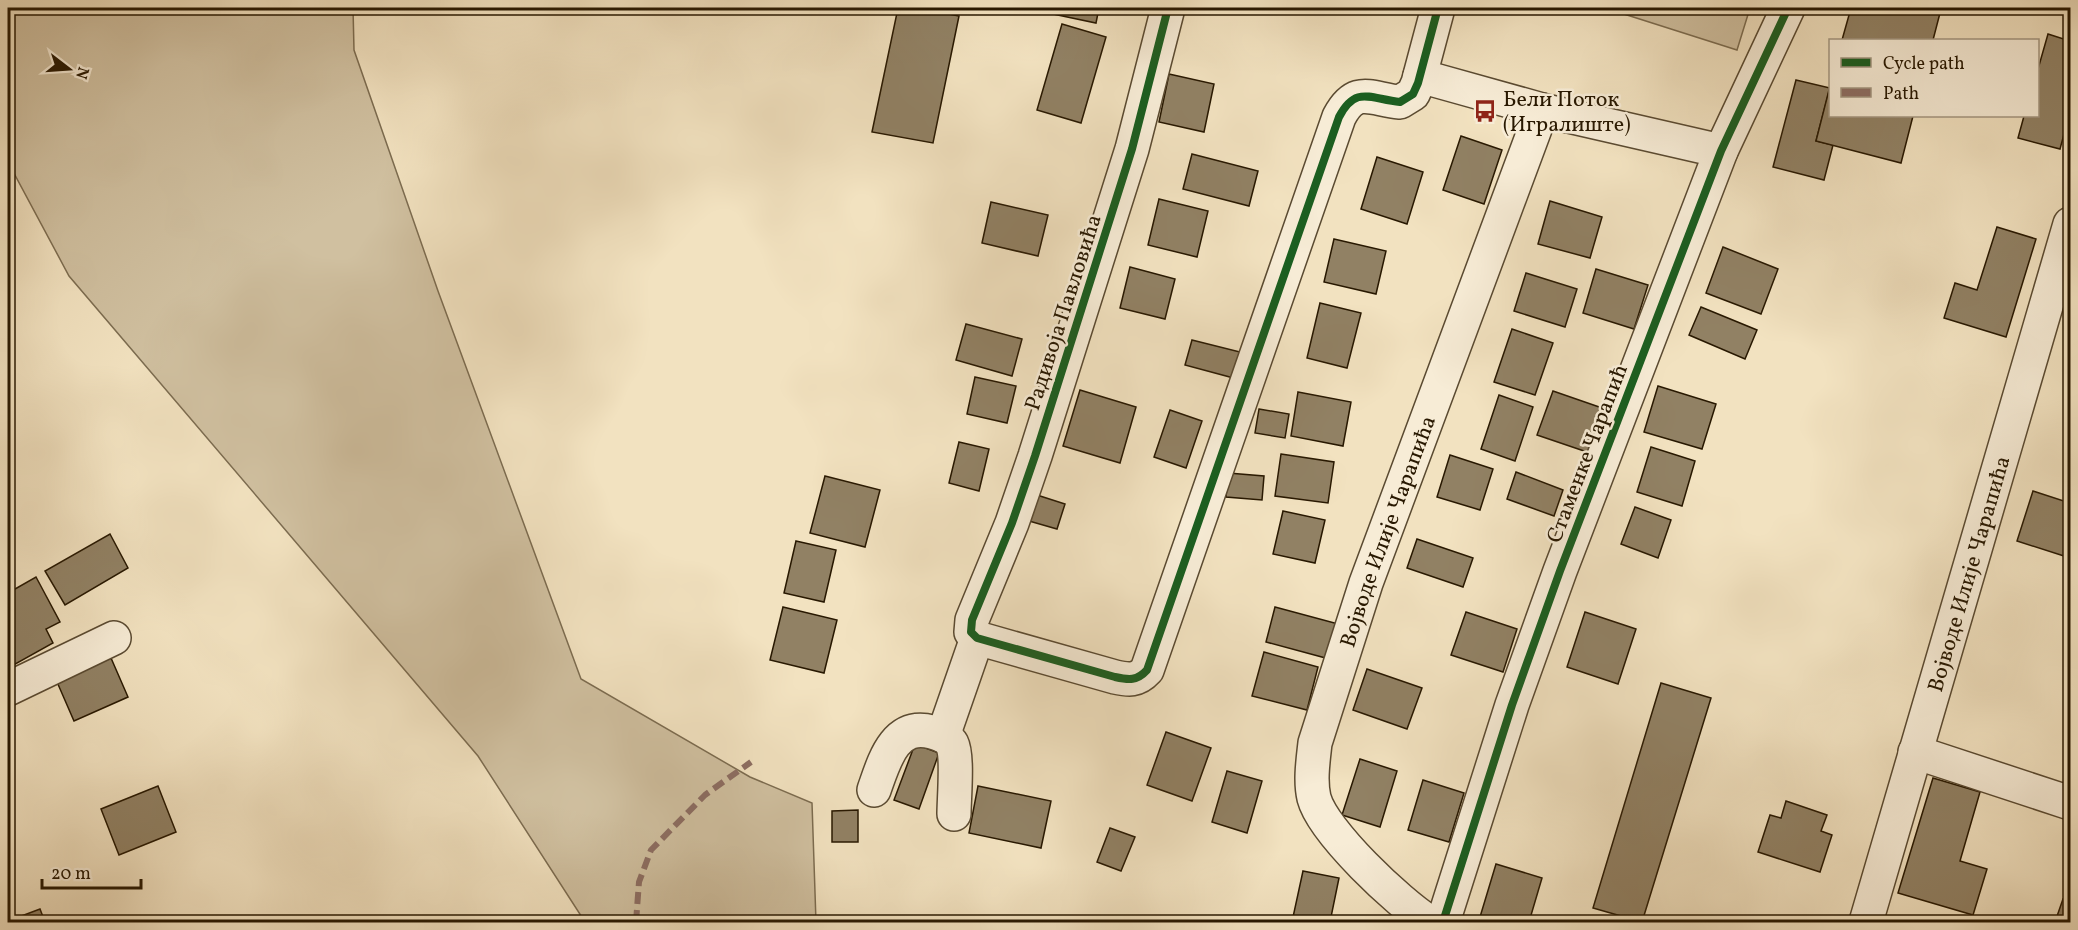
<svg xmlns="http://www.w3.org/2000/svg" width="2078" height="930" font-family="Vollkorn,serif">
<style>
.green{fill:#d0c0a0;stroke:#7c6c50;stroke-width:1.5}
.building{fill:#918164;stroke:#281801;stroke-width:1.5}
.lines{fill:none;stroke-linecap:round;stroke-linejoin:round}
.minor-casing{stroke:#5a4a31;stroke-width:36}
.minor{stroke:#f7ecd6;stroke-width:33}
.quiet{stroke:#8d6e63;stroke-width:6;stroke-dasharray:12 6;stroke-linecap:butt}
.cycleway-casing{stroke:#f7ecd6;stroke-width:11}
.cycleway{stroke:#1b5e20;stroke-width:8}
.labels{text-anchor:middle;stroke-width:5;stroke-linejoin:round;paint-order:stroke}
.poi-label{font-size:22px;fill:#281801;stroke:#f7ecd6;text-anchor:start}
.street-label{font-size:22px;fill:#281801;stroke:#f7ecd6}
</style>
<rect width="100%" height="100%" fill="#f2e2c0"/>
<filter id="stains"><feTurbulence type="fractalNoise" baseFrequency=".00333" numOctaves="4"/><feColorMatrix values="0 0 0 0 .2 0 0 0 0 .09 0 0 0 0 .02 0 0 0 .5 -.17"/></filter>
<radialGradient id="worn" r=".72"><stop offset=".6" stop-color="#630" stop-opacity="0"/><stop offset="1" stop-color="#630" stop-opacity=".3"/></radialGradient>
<g class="green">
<polygon points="8,8 353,8 354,50 438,291 581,679 750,777 812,803 816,922 585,922 478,756 69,276 8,162"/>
<polygon points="1605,8 1750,8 1737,50"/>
</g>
<g class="building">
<polygon points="898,8 918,8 959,16 933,143 872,132"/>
<polygon points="1050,8 1099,8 1096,23 1048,13"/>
<polygon points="1851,8 1919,8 1940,13 1933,40 1842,40"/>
<polygon points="1062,24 1106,37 1081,123 1037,110"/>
<polygon points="2048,34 2070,41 2070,112 2060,149 2018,138 2024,116 2038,116 2038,69"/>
<polygon points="1169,74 1214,84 1204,132 1159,122"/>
<polygon points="1796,80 1830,88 1816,141 1833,145 1824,180 1773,167"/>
<polygon points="1830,86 1830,116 1913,116 1901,163 1816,141"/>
<polygon points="1461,136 1502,150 1484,204 1443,190"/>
<polygon points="1192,154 1258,171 1249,206 1183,189"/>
<polygon points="1377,157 1423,172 1407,224 1361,209"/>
<polygon points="1159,199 1208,211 1197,257 1148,245"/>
<polygon points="1550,201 1602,217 1590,258 1538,244"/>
<polygon points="991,202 1048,215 1038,256 982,243"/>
<polygon points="1997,227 2036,239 2006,337 1944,318 1955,283 1977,290"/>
<polygon points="1334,239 1386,251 1376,294 1324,282"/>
<polygon points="1723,247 1778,269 1761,314 1706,293"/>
<polygon points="1130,267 1175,279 1165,319 1120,308"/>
<polygon points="1596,269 1648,285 1634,329 1583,313"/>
<polygon points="1526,273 1577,289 1565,327 1514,311"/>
<polygon points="1320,303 1361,313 1347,368 1307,358"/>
<polygon points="1701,307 1757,330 1745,359 1689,335"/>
<polygon points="966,324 1022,339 1012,376 956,360"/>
<polygon points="1512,329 1553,343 1535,395 1494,382"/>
<polygon points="1192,340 1248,354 1241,380 1185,365"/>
<polygon points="975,377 1016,386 1007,423 967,414"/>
<polygon points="1658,386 1716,404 1702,449 1644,432"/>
<polygon points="1080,390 1136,407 1120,463 1063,446"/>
<polygon points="1553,391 1605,409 1590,453 1537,435"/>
<polygon points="1298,392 1351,402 1343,446 1291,436"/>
<polygon points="1499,395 1533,407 1515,461 1481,449"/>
<polygon points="1259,409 1289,414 1285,438 1255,433"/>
<polygon points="1170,410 1202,421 1186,468 1154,457"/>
<polygon points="959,442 989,449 979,491 949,483"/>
<polygon points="1651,447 1695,461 1682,506 1637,492"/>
<polygon points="1281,454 1334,462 1328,503 1275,496"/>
<polygon points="1450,455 1493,469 1480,510 1437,497"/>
<polygon points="1516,472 1563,490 1554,516 1507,499"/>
<polygon points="1228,473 1264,476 1262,500 1226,497"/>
<polygon points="825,476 880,490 865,547 810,533"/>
<polygon points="2033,491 2070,503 2070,535 2064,556 2017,541"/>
<polygon points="1037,495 1065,504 1057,529 1029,521"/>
<polygon points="1635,507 1671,520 1658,558 1621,544"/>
<polygon points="1283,511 1325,520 1315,563 1273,554"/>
<polygon points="110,534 128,568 65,605 45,571"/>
<polygon points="1417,539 1473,558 1463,587 1407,568"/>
<polygon points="796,541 836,550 824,602 784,593"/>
<polygon points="36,577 60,622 46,629 53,643 10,667 8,662 8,593"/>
<polygon points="783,607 837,620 824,673 770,660"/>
<polygon points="1275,607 1342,625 1333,660 1266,642"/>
<polygon points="1466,612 1517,629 1503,672 1451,655"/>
<polygon points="1585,612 1636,629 1618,684 1567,667"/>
<polygon points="1264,652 1318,667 1307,710 1252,696"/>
<polygon points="111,658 128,697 74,721 57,682"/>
<polygon points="1367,669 1422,688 1407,729 1353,710"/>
<polygon points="1661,683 1711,698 1642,922 1593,908"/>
<polygon points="1166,732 1211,748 1192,801 1147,785"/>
<polygon points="915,744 939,753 919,809 894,800"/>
<polygon points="1360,759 1397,771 1380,827 1342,815"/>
<polygon points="1227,771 1262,781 1247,833 1212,822"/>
<polygon points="1933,778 1980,792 1960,861 1987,869 1973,915 1898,893"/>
<polygon points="1423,780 1464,793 1449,842 1408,830"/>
<polygon points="158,786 176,832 119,855 101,809"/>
<polygon points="978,786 1051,801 1041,848 969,833"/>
<polygon points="1786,801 1827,815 1821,831 1832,835 1820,872 1758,852 1770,815 1781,818"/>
<polygon points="858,810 858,842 832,842 832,811"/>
<polygon points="1110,828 1135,837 1121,871 1097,862"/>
<polygon points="1496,864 1542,878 1529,922 1498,922 1480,917"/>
<polygon points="1303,871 1339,878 1330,922 1293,917"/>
<polygon points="2063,899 2070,901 2070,922 2055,922"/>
<polygon points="40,909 45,922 8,922 8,921"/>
</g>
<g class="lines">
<g class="minor-casing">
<g id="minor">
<path d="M1168 8 1132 149 1035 456 1012 523 972 620 971 632 977 638 1115 677C1129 680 1137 681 1147 670L1339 117C1356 85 1370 99 1400 102L1413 94 1418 83 1438 8"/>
<polyline points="1420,76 1542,110 1721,151"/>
<polyline points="8,689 114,638"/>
<polyline points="943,736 977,638"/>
<polyline points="1915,752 2070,803"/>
<path d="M874 790C884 762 894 722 932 732 939 734 948 737 952 744 958 756 954 799 954 814"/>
<path id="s1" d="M1429 922C1399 903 1323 832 1314 798 1310 781 1313 761 1315 743L1366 583 1542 110"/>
<polyline points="1443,922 1512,705 1560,571 1721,151 1788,8"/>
<path id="s2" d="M1866 922 2070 224"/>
</g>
</g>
<use href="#minor" class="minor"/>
<polyline class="quiet" points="636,922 639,882 651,850 705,795 751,762"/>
<g class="cycleway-casing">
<g id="cycleway">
<path d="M1168 8 1132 149 1035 456 1012 523 972 620 971 632 977 638 1115 677C1129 680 1137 681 1147 670L1339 117C1356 85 1370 99 1400 102L1413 94 1418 83 1438 8"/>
<polyline points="1443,922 1512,705 1560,571 1721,151 1788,8"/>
</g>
</g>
<use href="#cycleway" class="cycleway"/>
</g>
<defs>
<g id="bus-bare" transform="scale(1.8)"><path d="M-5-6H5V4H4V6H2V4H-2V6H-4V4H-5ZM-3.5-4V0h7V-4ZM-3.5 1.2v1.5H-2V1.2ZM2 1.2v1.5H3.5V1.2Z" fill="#8f2418" stroke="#f7ecd6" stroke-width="2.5" paint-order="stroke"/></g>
</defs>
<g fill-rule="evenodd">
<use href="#bus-bare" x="1485" y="111"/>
</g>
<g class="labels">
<g class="poi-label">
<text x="1503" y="106">Бели Поток<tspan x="1503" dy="25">(Игралиште)</tspan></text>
</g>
<g class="street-label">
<text transform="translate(1062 312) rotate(-72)" y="8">Радивоја Павловића</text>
<text transform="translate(1586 453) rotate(-69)" y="8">Стаменке Чарапић</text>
<text dy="8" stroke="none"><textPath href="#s1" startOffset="450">Војводе Илије Чарапића</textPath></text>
<text dy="8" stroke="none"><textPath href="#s2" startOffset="363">Војводе Илије Чарапића</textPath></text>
</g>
</g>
<rect width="2078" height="930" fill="none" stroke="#f2e2c0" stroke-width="30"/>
<rect x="9" y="9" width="2060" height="912" fill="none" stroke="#281801" stroke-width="3"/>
<rect x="15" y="15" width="2048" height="900" fill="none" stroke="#281801" stroke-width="1.5"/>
<rect x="1829" y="39" width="210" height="78" fill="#f7ecd6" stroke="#a49781" stroke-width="1.5"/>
<rect x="1841" y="58" width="30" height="9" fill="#1b5e20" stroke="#a49781" stroke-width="1.5"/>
<text x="1883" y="69" font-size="18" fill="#281801">Cycle path</text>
<rect x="1841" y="88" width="30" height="9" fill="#8d6e63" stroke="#a49781" stroke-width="1.5"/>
<text x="1883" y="99" font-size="18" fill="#281801">Path</text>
<g transform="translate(69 69) rotate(107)" stroke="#f7ecd6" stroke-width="4.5" paint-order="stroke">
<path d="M0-4.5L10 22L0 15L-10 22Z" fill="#281801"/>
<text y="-9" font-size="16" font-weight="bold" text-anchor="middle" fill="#281801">N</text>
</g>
<path d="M42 879v9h99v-9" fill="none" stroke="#281801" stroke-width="3"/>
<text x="51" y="879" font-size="18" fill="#281801" stroke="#f7ecd6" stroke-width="4.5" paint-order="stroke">20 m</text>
<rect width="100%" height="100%" filter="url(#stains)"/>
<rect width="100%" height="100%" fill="url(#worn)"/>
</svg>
